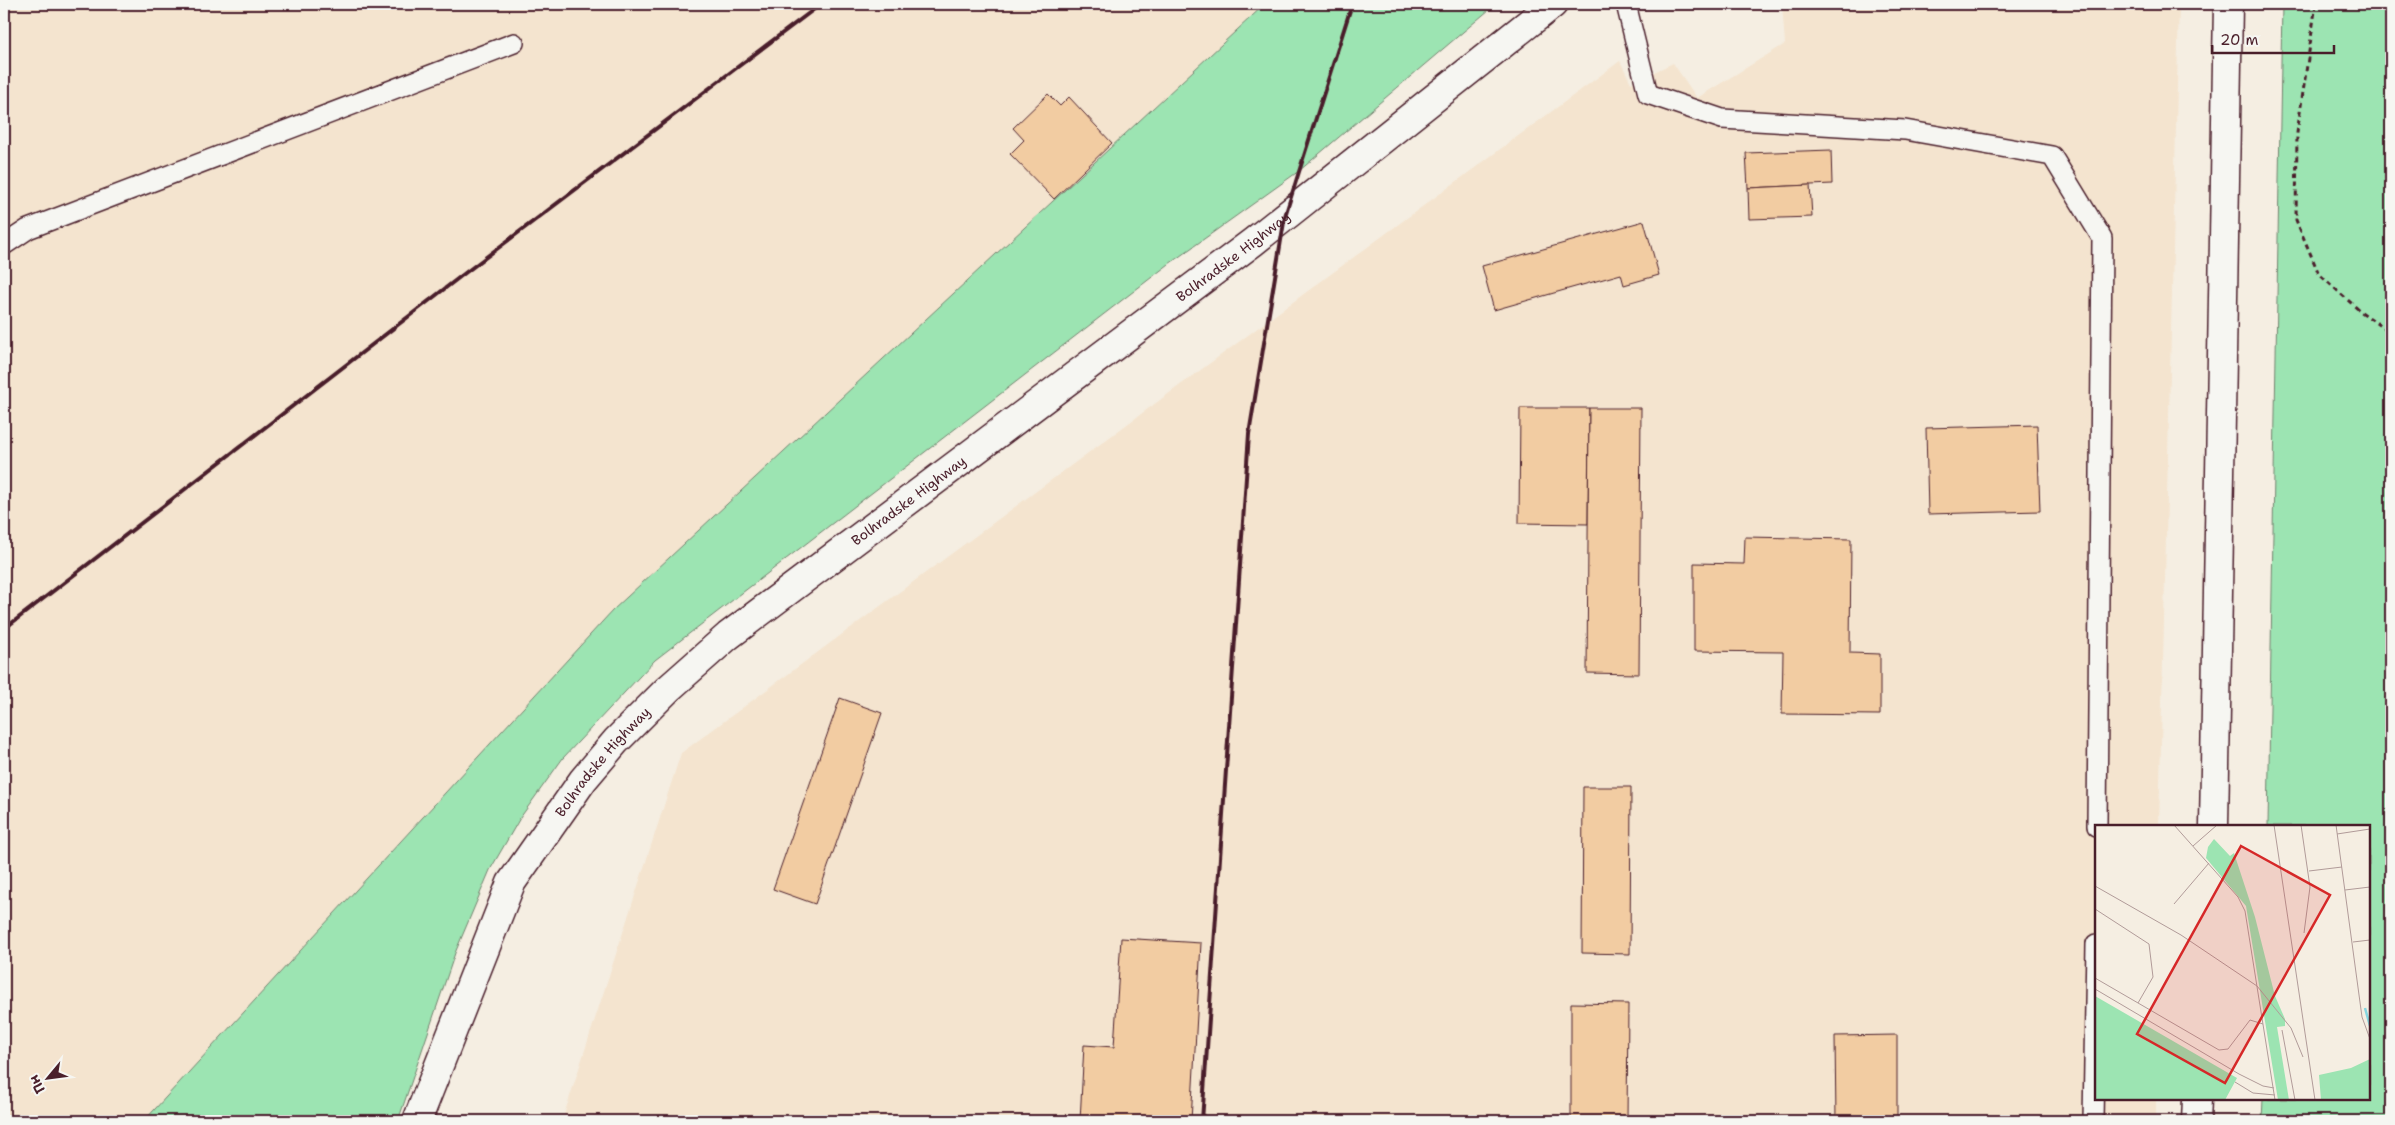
<svg xmlns="http://www.w3.org/2000/svg" width="2395" height="1125" font-family="'Shantell Sans',sans-serif">
<style>
.built{fill:#f4e4cf}
.green{fill:#9ce4b2;stroke:#73826e}
.building{fill:#f2cca2;stroke:#4a1f2b}
.lines{fill:none;stroke-linecap:round;stroke-linejoin:round}
.service-casing{stroke:#4a1f2b;stroke-width:22}
.minor-casing{stroke:#4a1f2b;stroke-width:31}
.secondary-casing{stroke:#4a1f2b;stroke-width:31}
.path{stroke:#4a1f2b;stroke-width:3;stroke-dasharray:5 4;stroke-linecap:butt}
.service{stroke:#f6f6f2;stroke-width:19}
.minor{stroke:#f6f6f2;stroke-width:28}
.secondary{stroke:#f6f6f2;stroke-width:28}
.rail{stroke:#4a1f2b;stroke-width:4}
.labels{text-anchor:middle;stroke-width:5;stroke-linejoin:round;paint-order:stroke}
.street-label{font-size:14px;fill:#4a1f2b;stroke:#f6f6f2}
.inset-river{fill:none;stroke:#86d6e1;stroke-width:2.5}
.inset-road{fill:none;stroke:#b19b99;stroke-width:1}
.view{fill:#d62828;fill-opacity:0.15;stroke:#d62828;stroke-width:2.5}
.inset-edge{fill:none;stroke:#4a1f2b;stroke-width:2.5}
</style>
<rect width="100%" height="100%" fill="#f5eee2"/>
<filter id="ink" filterUnits="userSpaceOnUse"><feTurbulence type="fractalNoise" baseFrequency=".02" numOctaves="2"/><feDisplacementMap in="SourceGraphic" scale="10" xChannelSelector="R" yChannelSelector="G"/><feConvolveMatrix kernelMatrix="1 2 1 2 8 2 1 2 1" color-interpolation-filters="sRGB"/></filter>
<g filter="url(#ink)">
<g class="built">
<polygon points="4,4 1265,4 613,610 144,1121 4,1121"/>
<polygon points="1782,4 2179,4 2159,826 2096,826 2096,1099 2156,1099 2156,1121 562,1121 681,753 1620,61 1631,83 1673,63 1697,98 1785,44"/>
</g>
<g class="green">
<polygon points="1265,4 1496,4 1299,171 1169,264 655,660 563,758 520,818 490,870 455,953 398,1121 144,1121 613,610"/>
<polygon points="2282,4 2391,4 2391,1121 2262,1121 2263,1099 2369,1099 2369,826 2268,826"/>
</g>
<g class="building">
<polygon points="1048,94 1060,106 1069,97 1112,143 1054,199 1010,154 1024,140 1013,128"/>
<polygon points="1831,150 1832,184 1748,188 1746,153"/>
<polygon points="1810,185 1812,217 1749,219 1748,188"/>
<polygon points="1644,221 1659,275 1624,285 1621,274 1494,310 1482,266"/>
<polygon points="1520,408 1589,408 1588,524 1519,523"/>
<polygon points="1589,408 1641,408 1639,674 1587,673"/>
<polygon points="2037,425 2040,511 1928,514 1926,428"/>
<polygon points="1745,537 1851,539 1850,653 1880,654 1880,715 1782,714 1783,652 1694,651 1694,563 1744,564"/>
<polygon points="840,698 882,713 815,904 773,889"/>
<polygon points="1583,787 1631,787 1630,954 1582,953"/>
<polygon points="1121,938 1201,943 1191,1121 1080,1121 1084,1045 1114,1047"/>
<polygon points="1571,1003 1628,1004 1627,1121 1571,1121"/>
<polygon points="1897,1035 1897,1121 1836,1121 1835,1036"/>
</g>
<g class="lines">
<g class="service-casing">
<g id="service">
<polyline points="1626,4 1648,94 1722,119 1905,130 2052,156 2102,238 2097,826"/>
<polyline points="4,245 28,229 514,43"/>
<polyline points="2093,1121 2096,944"/>
</g>
</g>
<g class="minor-casing">
<g id="minor">
<polyline points="2214,826 2228,4"/>
<polyline points="2196,1121 2197,1099"/>
</g>
</g>
<g class="secondary-casing">
<g id="secondary">
<path id="s1" d="M417 1121 511 883 583 780 616 741 668 689 728 636 1253 242 1553 4"/>
</g>
</g>
<polyline class="path" points="2316,4 2297,133 2296,220 2319,274 2360,311 2391,333"/>
<use href="#service" class="service"/>
<use href="#minor" class="minor"/>
<use href="#secondary" class="secondary"/>
<g class="rail">
<polyline points="4,629 465,273 821,4"/>
<polyline points="1202,1121 1249,434 1285,216 1352,4"/>
</g>
</g>
</g>
<g class="labels">
<g class="street-label">
<text dy="5" stroke="none"><textPath href="#s1" startOffset="1218">Bolhradske Highway</textPath></text>
<text dy="5" stroke="none"><textPath href="#s1" startOffset="812">Bolhradske Highway</textPath></text>
<text dy="5" stroke="none"><textPath href="#s1" startOffset="408">Bolhradske Highway</textPath></text>
</g>
</g>
<g transform="translate(2095 825)">
<rect width="275" height="275" fill="#f5eee2"/>
<path d="M119 14 135 31 139 28 160 92 180 171 190 194V201L182 202 194 275H183L151 81 111 33 113 22ZM0 171 142 253 130 275H0ZM275 234V275H226L224 250 256 243Z" fill="#9ce4b2"/>
<path class="inset-river" d="M270 183 275 201"/>
<path class="inset-road" d="M79 0 143 72 150 86 180 275M179 0 220 275M206 0 215 62 209 108M241 0 267 192 275 214M242 9 275 4M98 21 122 0M214 46 247 42M0 61 86 110 162 161 196 203 208 232M250 65 275 62M79 79 114 38M0 84 54 119 58 152 43 178M258 117 275 115M0 153 124 225 133 224 155 195 168 199M0 164 144 249 168 261 179 263M187 205 200 275M140 257 158 268 180 270"/>
<path class="view" d="M146 21 235 70 130 258 42 209Z"/>
<rect width="275" height="275" class="inset-edge"/>
</g>
<rect width="2395" height="1125" fill="none" stroke="#f6f6f2" stroke-width="20"/>
<rect x="10" y="10" width="2375" height="1105" fill="none" stroke="#4a1f2b" stroke-width="2" filter="url(#ink)"/>
<g transform="translate(48 1078) rotate(241)" stroke="#f6f6f2" stroke-width="4" paint-order="stroke">
<path d="M0-4L9 19L0 12L-9 19Z" fill="#4a1f2b"/>
<text y="-8" font-size="14" font-weight="bold" text-anchor="middle" fill="#4a1f2b">Пн</text>
</g>
<path d="M2212 45v8h122v-8" fill="none" stroke="#4a1f2b" stroke-width="2.5"/>
<text x="2220" y="45" font-size="15" fill="#4a1f2b" stroke="#f6f6f2" stroke-width="4" paint-order="stroke">20 m</text>
</svg>
